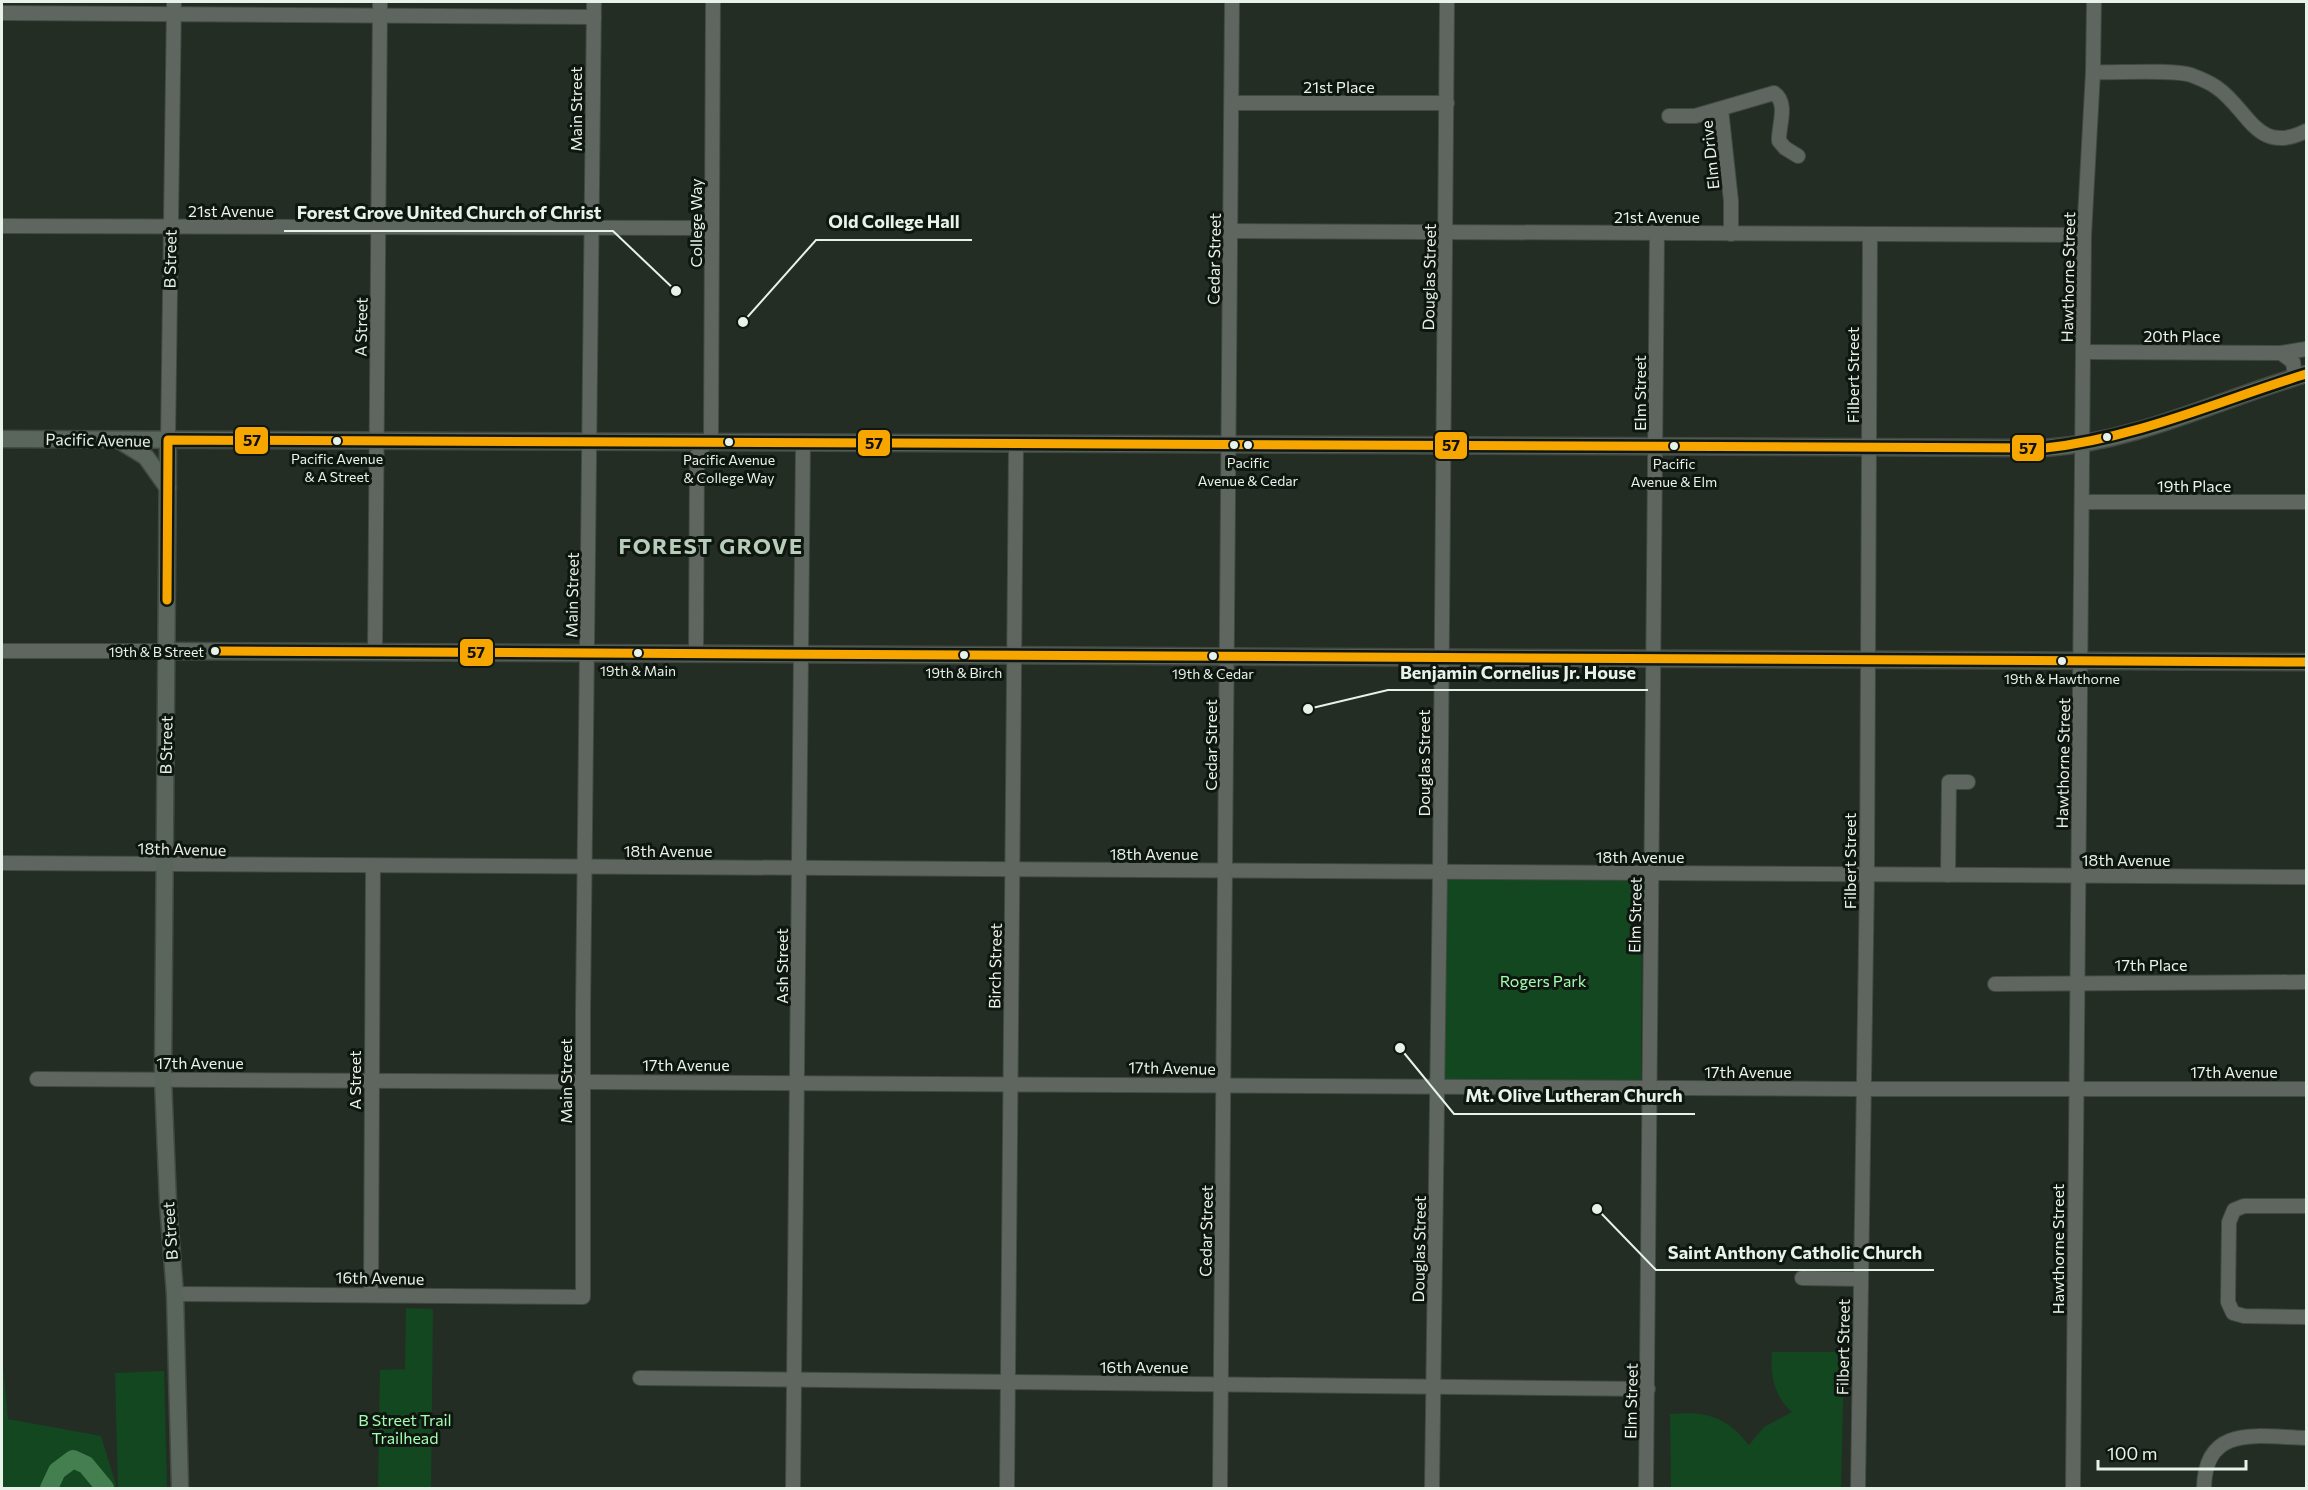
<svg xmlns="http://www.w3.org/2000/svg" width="2308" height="1490" font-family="Commissioner,sans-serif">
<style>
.green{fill:#134720}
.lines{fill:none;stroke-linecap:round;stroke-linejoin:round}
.river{stroke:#44804f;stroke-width:18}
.minor-casing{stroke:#414942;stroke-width:16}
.major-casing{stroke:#414942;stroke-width:19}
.minor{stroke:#5e665f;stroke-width:14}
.major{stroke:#5a655b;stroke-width:16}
.bus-1-casing{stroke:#0f1610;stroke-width:14}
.bus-1{stroke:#f7a600;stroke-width:9}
.bus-dot{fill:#e7f2e8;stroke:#0f1610;stroke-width:2}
.labels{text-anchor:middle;stroke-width:6;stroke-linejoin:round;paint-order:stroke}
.bus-label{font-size:14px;fill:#e7f2e8;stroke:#0f1610}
.street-label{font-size:16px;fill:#e7f2e8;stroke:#0f1610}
.park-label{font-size:16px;fill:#a3fdb0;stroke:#0f1610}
.district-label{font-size:22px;font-weight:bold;letter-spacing:1.5px;fill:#b7cdb9;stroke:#0f1610}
.leader{fill:none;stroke:#e7f2e8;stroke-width:2}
.callout-dot{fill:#e7f2e8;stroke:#0f1610;stroke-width:2}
.callout-label{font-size:18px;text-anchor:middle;font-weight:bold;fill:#e7f2e8;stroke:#0f1610;stroke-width:6;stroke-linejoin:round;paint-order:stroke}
.line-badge{stroke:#0f1610;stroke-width:2}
.pale-badge-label{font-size:16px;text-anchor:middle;font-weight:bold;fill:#111}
</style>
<rect width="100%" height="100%" fill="#232d24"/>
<g class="green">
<polygon points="1446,879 1642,881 1641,1084 1444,1082"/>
<polygon points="406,1308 433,1309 431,1488 378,1488 380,1370 405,1369"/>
<path d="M1772 1352H1837L1844 1361 1841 1488H1671L1670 1414C1706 1411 1726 1416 1749 1445L1764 1427 1792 1412C1774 1396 1770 1375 1772 1352Z"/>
<polygon points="2,1355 8,1419 101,1436 117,1488 2,1488"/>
<polygon points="164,1371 167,1488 118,1488 115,1373"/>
</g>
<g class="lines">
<polyline class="river" points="49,1488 57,1471 73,1459 86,1465 105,1488"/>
<g class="minor-casing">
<g id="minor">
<polyline points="2,13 594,17"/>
<path d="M2093 72C2115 73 2173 69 2191 75 2199 78 2209 82 2216 87 2249 109 2256 156 2306 131"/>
<polyline points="1232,103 1447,103"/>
<polyline points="1721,109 1731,201 1731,234"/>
<path d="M1669 116H1695L1774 93C1789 103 1778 127 1779 141L1785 148 1798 156"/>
<polyline points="2,226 712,228"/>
<polyline points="1231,231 2084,235"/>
<polyline points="2083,352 2281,353 2306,349"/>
<polyline points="2281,353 2293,362 2295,377"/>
<polyline points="168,440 174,2"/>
<polyline points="2082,502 2306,502"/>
<polyline points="2,651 166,651"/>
<polyline points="375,652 380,2"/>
<polyline points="696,653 697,455 711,436 713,2"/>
<polyline points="2,863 2306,877"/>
<polyline points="1948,875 1949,782 1968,782"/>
<polyline points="1995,984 2306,982"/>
<polyline points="37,1079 1853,1089 2306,1089"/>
<polyline points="2306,1206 2244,1206 2234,1210 2229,1222 2228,1302 2233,1313 2244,1316 2306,1317"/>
<polyline points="1802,1278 1861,1279"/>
<polyline points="175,1294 583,1297 583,1012 594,2"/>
<polyline points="371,1295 373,866"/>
<polyline points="640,1378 1648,1389"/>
<polyline points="793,1488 803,443"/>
<polyline points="1007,1488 1016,445"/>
<polyline points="1220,1488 1232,2"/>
<polyline points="1432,1488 1440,873 1447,2"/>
<polyline points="1646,1488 1657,233"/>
<polyline points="1858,1488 1867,875 1870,234"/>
<polyline points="2073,1488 2084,235 2093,72 2094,2"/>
<path d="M2204 1488C2205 1423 2259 1437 2306 1438"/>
</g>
</g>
<g class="major-casing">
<g id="major">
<path d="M2 439 2045 448C2136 442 2220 399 2306 374"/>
<polyline points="168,440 163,1079 168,1203 175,1294 180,1488"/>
<polyline points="120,441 146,457 168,488"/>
<polyline points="166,651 2306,662"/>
</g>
</g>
<use href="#minor" class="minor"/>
<use href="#major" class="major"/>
<g class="bus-1-casing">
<g id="bus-1">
<path d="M167 600 168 440 2045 448C2136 438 2219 401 2306 374"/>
<polyline points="215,651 2306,662"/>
</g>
</g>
<use href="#bus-1" class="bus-1"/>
</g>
<g class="bus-dot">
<circle cx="2107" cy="437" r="5"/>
<circle cx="337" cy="441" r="5"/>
<circle cx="729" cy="442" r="5"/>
<circle cx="1234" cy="445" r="5"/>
<circle cx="1248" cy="445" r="5"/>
<circle cx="1674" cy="446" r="5"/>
<circle cx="215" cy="651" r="5"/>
<circle cx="638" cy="653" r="5"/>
<circle cx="964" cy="655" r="5"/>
<circle cx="1213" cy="656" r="5"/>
<circle cx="2062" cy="661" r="5"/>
</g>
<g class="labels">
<g class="bus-label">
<text x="337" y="464">Pacific Avenue<tspan x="337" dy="18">&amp; A Street</tspan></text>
<text x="729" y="465">Pacific Avenue<tspan x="729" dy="18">&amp; College Way</tspan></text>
<text x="1248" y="468">Pacific<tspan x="1248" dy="18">Avenue &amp; Cedar</tspan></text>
<text x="1674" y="469">Pacific<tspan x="1674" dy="18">Avenue &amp; Elm</tspan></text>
<text x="204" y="657" text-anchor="end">19th &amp; B Street</text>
<text x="638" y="676">19th &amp; Main</text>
<text x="964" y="678">19th &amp; Birch</text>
<text x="1213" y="679">19th &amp; Cedar</text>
<text x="2062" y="684">19th &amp; Hawthorne</text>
</g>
<g class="street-label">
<text x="1339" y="93">21st Place</text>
<text transform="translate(576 109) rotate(-90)" y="6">Main Street</text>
<text transform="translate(1710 155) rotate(-96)" y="6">Elm Drive</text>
<text x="231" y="217">21st Avenue</text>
<text x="1657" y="223">21st Avenue</text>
<text transform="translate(696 223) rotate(-90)" y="6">College Way</text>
<text transform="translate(170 259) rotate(-89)" y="6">B Street</text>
<text transform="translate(1214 259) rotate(-89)" y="6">Cedar Street</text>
<text transform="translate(1429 277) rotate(-89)" y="6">Douglas Street</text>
<text transform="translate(2068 277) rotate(-89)" y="6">Hawthorne Street</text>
<text transform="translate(361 327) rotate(-89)" y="6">A Street</text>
<text x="2182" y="342">20th Place</text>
<text transform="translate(1853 375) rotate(-90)" y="6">Filbert Street</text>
<text transform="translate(1640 393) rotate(-90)" y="6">Elm Street</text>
<text transform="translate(98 440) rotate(1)" y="6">Pacific Avenue</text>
<text x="2194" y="492">19th Place</text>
<text transform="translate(572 595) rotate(-89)" y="6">Main Street</text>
<text transform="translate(166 745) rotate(-89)" y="6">B Street</text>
<text transform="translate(1211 745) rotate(-90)" y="6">Cedar Street</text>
<text transform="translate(1424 763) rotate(-90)" y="6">Douglas Street</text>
<text transform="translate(2063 763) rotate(-89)" y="6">Hawthorne Street</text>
<text transform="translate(182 849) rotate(1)" y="6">18th Avenue</text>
<text x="668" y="857">18th Avenue</text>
<text x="1154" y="860">18th Avenue</text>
<text x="1640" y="863">18th Avenue</text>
<text x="2126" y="866">18th Avenue</text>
<text transform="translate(1850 861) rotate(-90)" y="6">Filbert Street</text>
<text transform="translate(1635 915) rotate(-89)" y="6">Elm Street</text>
<text x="2151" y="971">17th Place</text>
<text transform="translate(782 966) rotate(-90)" y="6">Ash Street</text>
<text transform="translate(995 966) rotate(-89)" y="6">Birch Street</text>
<text x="200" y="1069">17th Avenue</text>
<text x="686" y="1071">17th Avenue</text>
<text transform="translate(1172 1068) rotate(1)" y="6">17th Avenue</text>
<text x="1748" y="1078">17th Avenue</text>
<text x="2234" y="1078">17th Avenue</text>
<text transform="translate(355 1080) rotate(-90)" y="6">A Street</text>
<text transform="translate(566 1081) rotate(-90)" y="6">Main Street</text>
<text transform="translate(170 1231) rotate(-94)" y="6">B Street</text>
<text transform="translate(1206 1231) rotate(-89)" y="6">Cedar Street</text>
<text transform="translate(1419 1249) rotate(-89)" y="6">Douglas Street</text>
<text transform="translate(2058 1249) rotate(-90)" y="6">Hawthorne Street</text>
<text transform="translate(380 1278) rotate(1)" y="6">16th Avenue</text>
<text transform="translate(1843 1347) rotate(-89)" y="6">Filbert Street</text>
<text x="1144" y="1373">16th Avenue</text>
<text transform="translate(1631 1401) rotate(-89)" y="6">Elm Street</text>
</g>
<g class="park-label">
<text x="1543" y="987">Rogers Park</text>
<text x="405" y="1426">B Street Trail<tspan x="405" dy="18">Trailhead</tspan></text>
</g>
<g class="district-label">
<text x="711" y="554">FOREST GROVE</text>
</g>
</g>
<path class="leader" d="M676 291L613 231H284M743 322L816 240H972M1308 709L1388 690H1648M1400 1048L1454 1114H1695M1597 1209L1656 1270H1934"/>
<g class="callout-dot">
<circle cx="676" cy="291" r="6"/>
<circle cx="743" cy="322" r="6"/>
<circle cx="1308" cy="709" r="6"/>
<circle cx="1400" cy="1048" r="6"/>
<circle cx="1597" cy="1209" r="6"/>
</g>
<g class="callout-label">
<text x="449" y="219">Forest Grove United Church of Christ</text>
<text x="894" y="228">Old College Hall</text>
<text x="1518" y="679">Benjamin Cornelius Jr. House</text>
<text x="1574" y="1102">Mt. Olive Lutheran Church</text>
<text x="1795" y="1259">Saint Anthony Catholic Church</text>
</g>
<g class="line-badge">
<rect x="234" y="426" width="35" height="29" rx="6" fill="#f7a600"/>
<rect x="857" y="429" width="34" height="28" rx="6" fill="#f7a600"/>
<rect x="1434" y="431" width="34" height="29" rx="6" fill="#f7a600"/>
<rect x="2011" y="434" width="34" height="28" rx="6" fill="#f7a600"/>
<rect x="459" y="638" width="35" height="29" rx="6" fill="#f7a600"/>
</g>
<g class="pale-badge-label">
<text x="252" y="446">57</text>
<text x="874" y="449">57</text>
<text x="1451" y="451">57</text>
<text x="2028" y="454">57</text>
<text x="476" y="658">57</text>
</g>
<rect width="2308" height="1490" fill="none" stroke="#e7f2e8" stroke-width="6"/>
<path d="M2098 1460v9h148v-9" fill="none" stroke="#e7f2e8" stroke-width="3"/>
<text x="2107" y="1460" font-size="18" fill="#e7f2e8" stroke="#0f1610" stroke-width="4.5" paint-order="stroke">100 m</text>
</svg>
